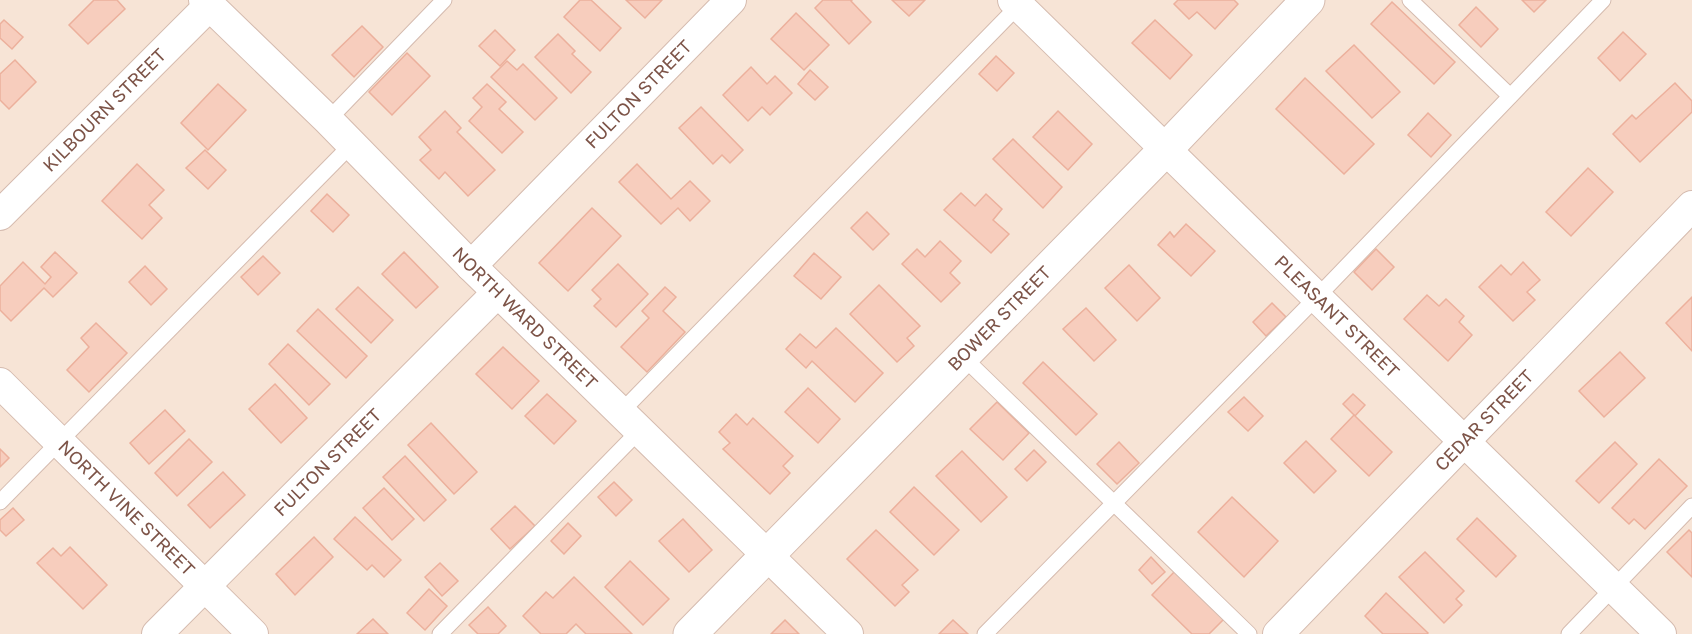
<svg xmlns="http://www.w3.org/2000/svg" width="1692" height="634" font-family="'Golos Text',sans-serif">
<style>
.residential{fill:#f7e4d6}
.building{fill:#f7cdbd;stroke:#ecb09c;stroke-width:1.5}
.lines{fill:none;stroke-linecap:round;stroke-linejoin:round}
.service-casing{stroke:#d5bbaf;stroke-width:17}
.minor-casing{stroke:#d5bbaf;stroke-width:32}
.tertiary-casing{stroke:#d5bbaf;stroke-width:35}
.service{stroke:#fff;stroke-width:15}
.minor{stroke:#fff;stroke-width:30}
.tertiary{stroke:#fff;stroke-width:33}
.labels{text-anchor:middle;stroke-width:5;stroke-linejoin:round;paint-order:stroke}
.street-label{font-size:18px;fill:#7d5448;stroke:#fff8f2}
</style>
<rect width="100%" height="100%" fill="#fff3e9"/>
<rect class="residential" x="0" y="0" width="1692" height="634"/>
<g class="building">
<polygon points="94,0 117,0 125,9 88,44 69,25"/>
<polygon points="580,0 591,0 621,28 600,51 564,17"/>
<polygon points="626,0 662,0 645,18"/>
<polygon points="823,0 852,0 851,1 871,22 849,44 815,8"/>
<polygon points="892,0 925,0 909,16"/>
<polygon points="1178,0 1234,0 1238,4 1215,29 1197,12 1189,19 1174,4"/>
<polygon points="1522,0 1546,0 1534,12"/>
<polygon points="1392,2 1455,62 1434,84 1371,24"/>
<polygon points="1476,7 1498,29 1481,47 1459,25"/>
<polygon points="796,13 829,45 804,70 771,39"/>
<polygon points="4,20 23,37 12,49 0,38 0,24"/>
<polygon points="1155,20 1192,55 1170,79 1132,43"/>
<polygon points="362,26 383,47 354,77 332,55"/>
<polygon points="495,30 515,50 500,66 479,46"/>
<polygon points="1623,32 1646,54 1620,81 1598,58"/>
<polygon points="558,34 575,51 572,54 591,72 571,93 535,57"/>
<polygon points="1354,45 1400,92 1372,118 1326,71"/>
<polygon points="407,53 430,76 392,115 369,92"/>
<polygon points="996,56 1014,73 997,91 979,74"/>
<polygon points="15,60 36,82 9,109 0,100 0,74"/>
<polygon points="507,61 517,70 523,64 557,98 535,120 491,77"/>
<polygon points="751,67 767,84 775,76 792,93 770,115 762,107 748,121 723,95"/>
<polygon points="810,70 828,87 815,100 798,84"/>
<polygon points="1305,78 1374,144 1344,174 1276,109"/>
<polygon points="1675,83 1692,101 1692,112 1640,162 1613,134 1632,115 1636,119"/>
<polygon points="218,84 246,110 208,150 181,123"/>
<polygon points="487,84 506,102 499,109 523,132 502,153 469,121 482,107 473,98"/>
<polygon points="701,107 743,150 730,163 722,155 713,164 679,128"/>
<polygon points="445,111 461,128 457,132 495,170 468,196 445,172 439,179 420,160 431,150 419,137"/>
<polygon points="1058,111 1092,144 1068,170 1033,137"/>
<polygon points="1428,113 1451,135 1431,157 1408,135"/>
<polygon points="1013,139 1062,187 1043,208 993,159"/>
<polygon points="205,150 226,170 208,189 186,168"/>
<polygon points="137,164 164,190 149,205 162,218 142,239 102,201"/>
<polygon points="637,164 671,199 690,181 710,201 690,221 678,208 661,224 619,182"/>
<polygon points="1588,168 1613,192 1571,236 1546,212"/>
<polygon points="961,193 975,206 986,194 1002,209 993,220 1009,234 991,253 944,210"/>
<polygon points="327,194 349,215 333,232 311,211"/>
<polygon points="592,208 621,236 568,291 539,263"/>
<polygon points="867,212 889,234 873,250 851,228"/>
<polygon points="1186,224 1215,251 1191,276 1158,245 1170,232 1174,237"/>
<polygon points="940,241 961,261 950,273 960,283 941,302 902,264 917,249 925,257"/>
<polygon points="1376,249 1394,267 1372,290 1354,272"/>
<polygon points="55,252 77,273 53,297 44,288 11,321 0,310 0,286 23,262 45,284 51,277 41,267"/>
<polygon points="404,252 438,287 416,308 382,274"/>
<polygon points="814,253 841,277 821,299 794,276"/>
<polygon points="263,256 280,273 258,295 241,277"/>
<polygon points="1523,262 1540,280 1527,292 1535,300 1513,321 1479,287 1501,265 1511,275"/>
<polygon points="618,264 648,294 616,327 594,306 601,299 592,290"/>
<polygon points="1129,265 1160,298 1137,321 1105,288"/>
<polygon points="145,266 167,289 151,305 129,282"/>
<polygon points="879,285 920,326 907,338 914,346 897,362 850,314"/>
<polygon points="358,287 393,320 371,343 336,309"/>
<polygon points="665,287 676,297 663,311 685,332 647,372 621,347 649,318 642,311"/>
<polygon points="1427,295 1439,306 1446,299 1464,316 1459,322 1472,335 1448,361 1404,319"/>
<polygon points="1692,297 1692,351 1666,323"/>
<polygon points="1272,303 1286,317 1266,336 1253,322"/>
<polygon points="1086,308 1116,340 1094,361 1063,329"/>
<polygon points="318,309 367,356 346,378 297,331"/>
<polygon points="96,323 127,353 89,392 67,370 89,347 81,338"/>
<polygon points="836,328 883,373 855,402 812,361 806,368 786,349 800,334 816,348"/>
<polygon points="288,344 330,384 309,405 269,364"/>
<polygon points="503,347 539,381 512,409 476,374"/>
<polygon points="1620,352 1645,378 1604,417 1579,391"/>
<polygon points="1043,362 1097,414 1076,435 1023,383"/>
<polygon points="275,384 307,418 281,443 249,409"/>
<polygon points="808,388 840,419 818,443 785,412"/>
<polygon points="547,394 576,421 554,444 525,416"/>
<polygon points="1353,394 1365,405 1355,416 1343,404"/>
<polygon points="1244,397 1263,416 1248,431 1228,412"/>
<polygon points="997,402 1029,433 1003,460 970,429"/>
<polygon points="165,410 185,431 149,464 130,443"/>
<polygon points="736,414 747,425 753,418 793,456 783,466 790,473 770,494 723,449 730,443 719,432"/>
<polygon points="1354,415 1392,452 1369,476 1331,439"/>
<polygon points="431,423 477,472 454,494 408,445"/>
<polygon points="189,439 212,462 177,496 155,473"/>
<polygon points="1306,441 1336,471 1314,493 1284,463"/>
<polygon points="1119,442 1139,463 1117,484 1097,464"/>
<polygon points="1615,442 1637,464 1599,503 1576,481"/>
<polygon points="0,449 9,458 0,467"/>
<polygon points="1034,450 1046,462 1027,481 1015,469"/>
<polygon points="962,451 1007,497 981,522 936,476"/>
<polygon points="405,456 446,500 424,521 383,477"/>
<polygon points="1659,459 1687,486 1645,529 1634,519 1629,524 1612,508"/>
<polygon points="223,472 245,495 210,528 188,505"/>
<polygon points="614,482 632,500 616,516 598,497"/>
<polygon points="914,487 959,530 934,555 890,512"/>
<polygon points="384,488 414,519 392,540 363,508"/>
<polygon points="1232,497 1278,541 1244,577 1198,532"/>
<polygon points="515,506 535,526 510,549 491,529"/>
<polygon points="13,508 24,520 6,536 0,530 0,520"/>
<polygon points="355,517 401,560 384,577 372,565 367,570 334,539"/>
<polygon points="1477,518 1516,556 1496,577 1457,539"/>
<polygon points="683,519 712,550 689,572 659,541"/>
<polygon points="568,523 581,536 564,554 551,541"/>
<polygon points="876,530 918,570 902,585 909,592 895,606 847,559"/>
<polygon points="1689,530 1692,533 1692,577 1667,552"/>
<polygon points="314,537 333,557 295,595 276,574"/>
<polygon points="70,547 107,585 83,609 37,563 53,548 61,556"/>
<polygon points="1425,552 1464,591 1456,599 1462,605 1444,623 1399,577"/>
<polygon points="1151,557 1165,572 1152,584 1139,570"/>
<polygon points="630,561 669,599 643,625 605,587"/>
<polygon points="440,563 458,581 442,596 425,577"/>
<polygon points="1175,571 1224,619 1209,634 1192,634 1152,595"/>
<polygon points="574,577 632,634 586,634 576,624 566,634 541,634 523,616 546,592 553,598"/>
<polygon points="429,589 447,606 425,630 407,613"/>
<polygon points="1386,593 1428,633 1427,634 1383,634 1365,616"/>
<polygon points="488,607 506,626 498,634 478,634 469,625"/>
<polygon points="373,619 388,634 357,634"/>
<polygon points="785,620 799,634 771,634"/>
<polygon points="953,620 968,634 939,634"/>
</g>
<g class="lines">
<g class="service-casing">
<g id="service">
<polyline points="1410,0 1510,96"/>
<polyline points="328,120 444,0"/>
<polyline points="962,356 1249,634"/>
<polyline points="621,412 1022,2"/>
<polyline points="0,502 352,144"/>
<polyline points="440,634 640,430"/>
<polyline points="985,634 1317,297 1603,0"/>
<polyline points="1569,634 1692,506"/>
</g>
</g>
<g class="minor-casing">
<g id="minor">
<path id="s1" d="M204 0 328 120 471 266 848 634"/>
<path id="s2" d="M1013 0 1661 634"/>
<path id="s3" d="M0 215 210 5"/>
<path id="s4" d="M471 266 731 0"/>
<path id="s5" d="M0 383 253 634"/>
<path id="s6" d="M157 634 498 292"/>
<path id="s7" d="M1278 634 1692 206"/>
</g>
</g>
<g class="tertiary-casing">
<g id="tertiary">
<path id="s8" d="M690 634 1165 150 1308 0"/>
</g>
</g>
<use href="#service" class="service"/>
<use href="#minor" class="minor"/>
<use href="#tertiary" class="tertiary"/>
</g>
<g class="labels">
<g class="street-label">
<text dy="6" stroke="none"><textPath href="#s4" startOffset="240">FULTON STREET</textPath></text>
<text dy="6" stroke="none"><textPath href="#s3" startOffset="148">KILBOURN STREET</textPath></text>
<text dy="6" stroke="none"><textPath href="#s2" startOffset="453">PLEASANT STREET</textPath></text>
<text dy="6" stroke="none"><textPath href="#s1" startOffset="452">NORTH WARD STREET</textPath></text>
<text dy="6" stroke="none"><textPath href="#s8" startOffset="442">BOWER STREET</textPath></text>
<text dy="6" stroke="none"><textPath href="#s7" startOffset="297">CEDAR STREET</textPath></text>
<text dy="6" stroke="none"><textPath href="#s6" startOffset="242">FULTON STREET</textPath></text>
<text dy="6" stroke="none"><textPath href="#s5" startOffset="178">NORTH VINE STREET</textPath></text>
</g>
</g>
</svg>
